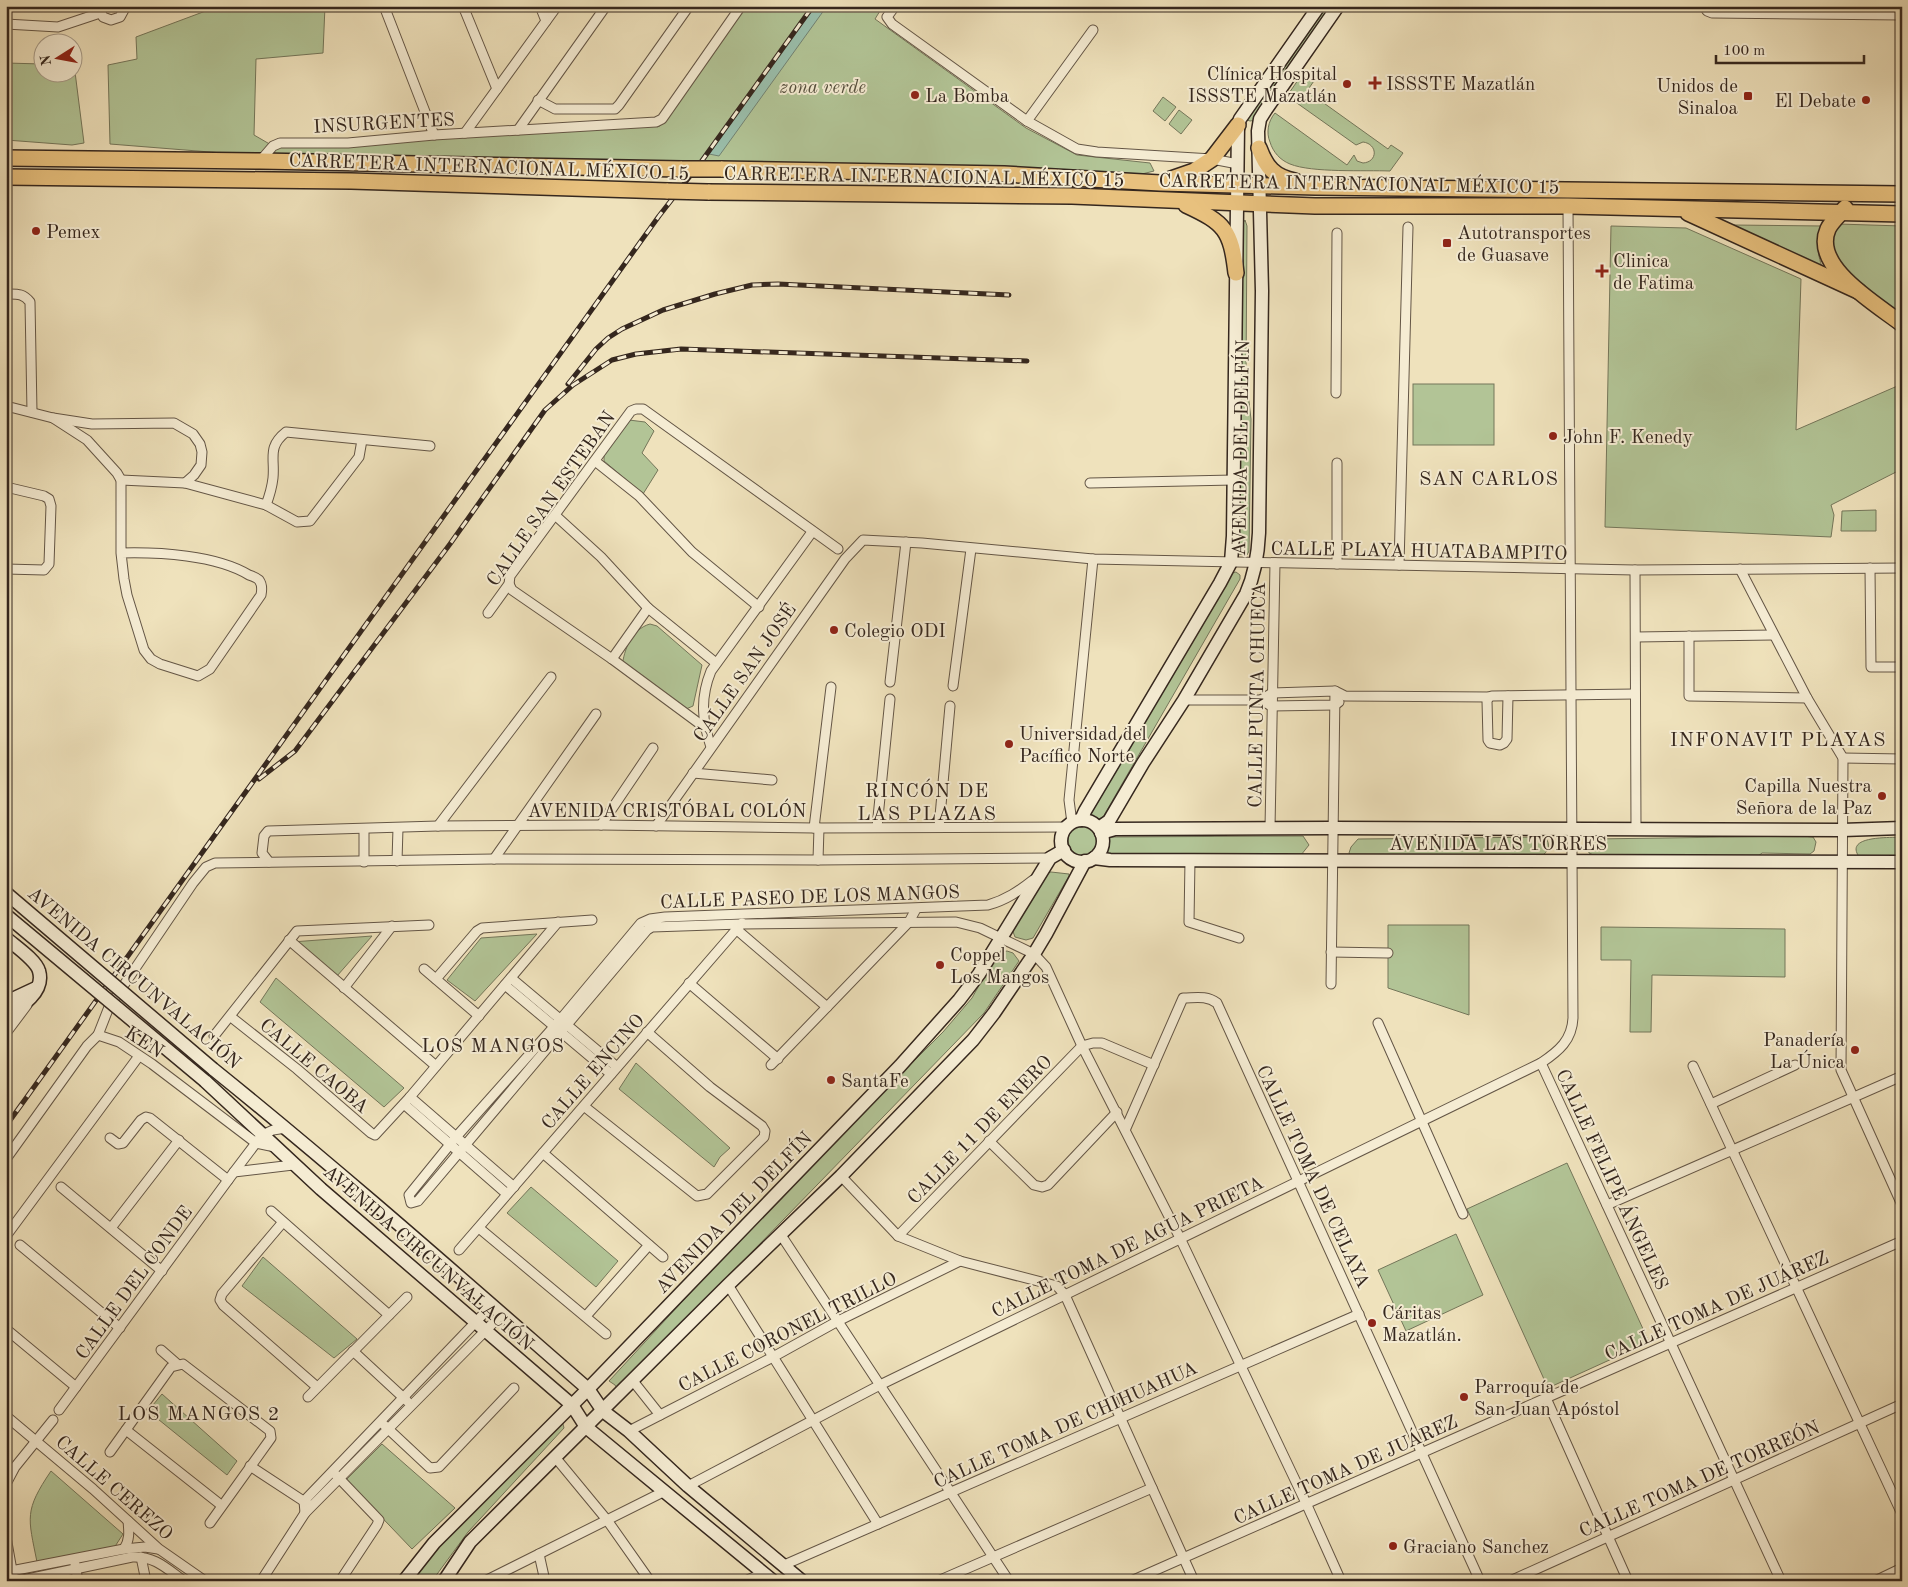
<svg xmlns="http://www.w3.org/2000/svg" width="1908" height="1587" font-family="'Old Standard TT',serif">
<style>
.green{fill:#b2c496;stroke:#74765a}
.water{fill:#9abfac;stroke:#728273}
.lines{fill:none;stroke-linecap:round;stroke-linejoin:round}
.street-casing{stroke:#645646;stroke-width:11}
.secondary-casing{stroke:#35271e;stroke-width:15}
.primary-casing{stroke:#35271e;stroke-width:18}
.street{stroke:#f5ecd3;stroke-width:9}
.secondary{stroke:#f5ecd3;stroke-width:12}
.primary{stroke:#e8c17e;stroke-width:15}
.rail-casing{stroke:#35271e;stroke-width:5}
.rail{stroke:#f5ecd3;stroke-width:3;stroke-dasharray:9;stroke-linecap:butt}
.secondary-bridge-casing{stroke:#35271e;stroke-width:15;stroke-linecap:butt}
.primary-bridge-casing{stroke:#35271e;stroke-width:18;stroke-linecap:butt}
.secondary-bridge{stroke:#f5ecd3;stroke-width:12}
.primary-bridge{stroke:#e8c17e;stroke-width:15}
.poi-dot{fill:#8f2418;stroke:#f5ecd3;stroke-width:2}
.labels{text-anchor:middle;stroke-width:4;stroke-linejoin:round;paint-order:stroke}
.poi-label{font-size:19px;fill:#35271e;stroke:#f5ecd3;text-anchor:start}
.park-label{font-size:19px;font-style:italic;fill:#544e3c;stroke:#f5ecd3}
.street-label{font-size:19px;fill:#35271e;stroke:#f5ecd3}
.neighbourhood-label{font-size:20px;letter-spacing:1px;fill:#35271e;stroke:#f5ecd3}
</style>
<rect width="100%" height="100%" fill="#efe2bc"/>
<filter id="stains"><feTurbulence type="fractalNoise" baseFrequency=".004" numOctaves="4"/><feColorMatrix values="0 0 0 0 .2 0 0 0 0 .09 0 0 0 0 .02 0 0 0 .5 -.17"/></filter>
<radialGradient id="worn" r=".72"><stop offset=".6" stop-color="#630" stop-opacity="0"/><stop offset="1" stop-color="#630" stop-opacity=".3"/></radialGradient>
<g class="green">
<polygon points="219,6 325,6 323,53 256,59 254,135 273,146 660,126 745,6 883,6 875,19 1026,128 1077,155 1150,163 1154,171 1142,174 1076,170 260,156 110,144 108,65 137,59 136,37"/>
<polygon points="1325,6 1339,6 1258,120 1250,121 1244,119"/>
<polygon points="6,63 42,64 42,72 72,72 73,64 74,64 84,143 72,145 6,140"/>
<path d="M1305 70 1316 78 1307 91 1388 149 1391 145 1403 153 1390 171C1365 170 1312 173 1290 164 1280 160 1273 152 1270 142 1266 133 1268 121 1275 113L1347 165 1354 155 1357 161 1363 163C1378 162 1378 144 1363 142L1356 145 1287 96Z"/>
<polygon points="1163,97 1176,107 1165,121 1153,111"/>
<polygon points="1179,110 1192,120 1181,134 1169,124"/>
<polygon points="1245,220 1247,226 1246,376 1251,419 1249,551 1247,555 1238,554 1237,549 1242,225"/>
<polygon points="1838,224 1902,226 1902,318 1837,264 1832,245 1832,235"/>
<path d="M1733 225 1823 226C1814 237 1818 255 1822 267L1728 226Z"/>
<polygon points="1611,226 1686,228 1801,279 1796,430 1902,384 1902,469 1831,505 1834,515 1831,537 1605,527"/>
<rect x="1413" y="384" width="81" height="61"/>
<polygon points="629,420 645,422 654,431 642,453 658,470 643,494 604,461 604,453"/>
<polygon points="1876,510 1876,531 1841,531 1842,511"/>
<polygon points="1236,572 1240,575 1240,579 1103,817 1096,820 1091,815 1093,809 1232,573"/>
<path d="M650 624 657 626 702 665 693 706 686 709 622 667C624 649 632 629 650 624Z"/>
<circle cx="1084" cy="840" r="16"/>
<path d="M1303 836 1309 845 1301 855H1107C1102 848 1104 843 1109 837Z"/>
<polygon points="1802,836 1813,837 1816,842 1814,851 1810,854 1762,853 1757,857 1600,858 1589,853 1588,844 1593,839"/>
<path d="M1545 837C1551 844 1549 852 1541 856L1352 857 1349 853 1351 847 1358 839Z"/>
<path d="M1902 837V863L1860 858C1842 835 1891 838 1902 837Z"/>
<polygon points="1051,872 1069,874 1069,876 1033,938 1026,940 1015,937 1012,929 1047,873"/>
<polygon points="1388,925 1469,925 1469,1015 1388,988"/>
<polygon points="1601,927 1785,929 1785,977 1652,975 1651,1032 1630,1032 1631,960 1601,960"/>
<polygon points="537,934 475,1001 447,980 481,938"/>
<polygon points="372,936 337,976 292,942"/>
<polygon points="1007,951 1013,953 1019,961 984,1013 618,1390 615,1385 609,1381 692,1291 882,1093 943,1032 972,998 997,953"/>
<polygon points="276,978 404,1088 384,1107 260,1002"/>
<polygon points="636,1063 730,1148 720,1157 714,1167 619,1089"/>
<polygon points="1567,1163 1649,1342 1548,1388 1467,1209"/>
<polygon points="531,1187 618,1261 596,1287 507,1213"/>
<polygon points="1456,1234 1483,1295 1406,1331 1378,1270"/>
<polygon points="263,1257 357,1339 334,1358 242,1286"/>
<polygon points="162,1394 237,1461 227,1475 148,1411"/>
<polygon points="562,1420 564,1428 468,1532 432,1581 412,1581 437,1548"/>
<polygon points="382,1444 455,1508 412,1549 346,1480"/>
<path d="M51 1471 123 1534 114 1548 37 1562C28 1517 24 1511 51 1471Z"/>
</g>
<polygon class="water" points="815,6 827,6 719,156 709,154"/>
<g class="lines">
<g class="street-casing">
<g id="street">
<polyline points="98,6 103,17 111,20 120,17 126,6"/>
<polyline points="384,6 434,135"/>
<polyline points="463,6 497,89"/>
<polyline points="540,6 546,21"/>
<polyline points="895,6 887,17 892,24 1027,121 1077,149 1097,152 1212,159 1238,164"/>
<polyline points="1059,6 1060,6"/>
<polyline points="1704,6 1707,11 1712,13 1902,15"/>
<polyline points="6,24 58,27 100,13"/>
<polyline points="538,100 555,109 615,109 619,105 689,6"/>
<polyline points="1027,121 1093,30"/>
<polyline points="518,130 606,6"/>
<polyline points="465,133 557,6"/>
<polyline points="260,161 273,146 280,143 348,143 434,135 656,122 662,119 741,6"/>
<path d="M6 294C17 294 23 293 30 302L32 412"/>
<polyline points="1336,393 1337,233"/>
<polyline points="6,406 53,418 92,424 174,423 193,434 200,444 202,452 201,465 194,475 185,483"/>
<path d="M53 418 87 440 117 473 121 480V553L124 579 127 595 144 650 151 659 160 664 198 676 210 669 261 595C262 590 262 584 259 580 257 578 252 576 249 575 216 555 159 552 121 553"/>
<polyline points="595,461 639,496 692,552 759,607"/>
<polyline points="121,480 185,483 266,505 297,522 310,521 359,457 362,440"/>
<polyline points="1090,483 1234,480"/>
<polyline points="6,487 44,496 49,499 51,506 49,564 44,570 6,569"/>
<path d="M266 505C269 497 272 487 273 478 275 458 267 447 286 432L430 446"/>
<polyline points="556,516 601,557 648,608 716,663"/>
<polyline points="1337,564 1337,463"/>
<polyline points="1399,565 1408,227"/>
<polyline points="1870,568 1871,667 1902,667"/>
<polyline points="1740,569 1807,698 1843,758 1841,1070 1902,1205"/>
<polyline points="1635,570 1636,828"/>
<polyline points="509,584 512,590 612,659 704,727"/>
<polyline points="488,613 509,584 510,576 631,411 636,409 643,409 838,549"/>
<polyline points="1689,636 1689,696 1807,698"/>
<polyline points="1636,637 1773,635"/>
<polyline points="612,659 648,608"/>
<polyline points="890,682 906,542"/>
<polyline points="953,686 971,549"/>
<polyline points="1489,697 1487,701 1488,740 1490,743 1500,745 1504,743 1507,739 1508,696"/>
<polyline points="1184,700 1261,700 1271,706 1335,705 1339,702"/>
<polyline points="1261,700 1272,693 1335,691 1345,696 1489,697 1492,696 1635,694"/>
<path d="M711 747C702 721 700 698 711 671L812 532"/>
<polyline points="1843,758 1902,759"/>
<polyline points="693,773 772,780"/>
<polyline points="1072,823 1069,800 1093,559"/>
<polyline points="601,825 653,748"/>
<polyline points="438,826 551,677"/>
<polyline points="656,826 845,559 863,540 922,543 1093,559 1635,570 1902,568"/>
<polyline points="877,827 890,699"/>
<polyline points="939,827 950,706"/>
<polyline points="814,828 831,687"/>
<polyline points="1270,828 1275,563"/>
<polyline points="364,830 364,862"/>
<polyline points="494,859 596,714"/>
<polyline points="818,860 819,828"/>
<polyline points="1190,860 1189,922 1239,938"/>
<polyline points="397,861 398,828"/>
<polyline points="269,862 262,853 264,836 268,831 438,826 601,825 814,828 1067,827"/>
<path d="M1033 880C1019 891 1006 900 988 905L665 917 650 919 641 923 560 1020 456 1137 409 1195 411 1203 418 1201 647 930 652 927 741 924 956 922 980 928 1034 954 1046 967 1082 1046 1180 1238 1306 1503 1341 1581"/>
<polyline points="736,929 827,1007"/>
<polyline points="289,940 436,1066"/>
<polyline points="1331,952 1388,953"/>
<polyline points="424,969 479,1016"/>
<polyline points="511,978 617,1067"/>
<polyline points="436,979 477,931 482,928 592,920"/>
<polyline points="689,983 778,1059"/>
<polyline points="1331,984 1335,691"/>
<polyline points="505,985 611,1074"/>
<polyline points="344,988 392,926"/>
<polyline points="231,1017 297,1069 371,1133 375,1135 410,1097 558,922"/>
<polyline points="1378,1023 1463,1214"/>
<polyline points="6,1033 27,1005"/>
<polyline points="98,1035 109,1007 193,883 206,867 215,863 494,859 818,860 1050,858"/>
<polyline points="214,1036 297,931 429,925"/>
<polyline points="1541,1063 1781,1581"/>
<polyline points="771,1065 909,922 916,909"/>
<polyline points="1693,1066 1902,1514"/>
<polyline points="410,1097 514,1187"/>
<polyline points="404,1104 507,1194"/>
<polyline points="1711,1104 1795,1065"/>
<polyline points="585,1107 697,1196 707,1194 764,1137 765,1131 762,1126 710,1087 647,1032"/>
<path d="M1126 1128 1183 998C1195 998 1206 995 1217 1003L1480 1581"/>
<polyline points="110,1138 118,1144 123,1143 141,1120 146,1117 150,1118 228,1180"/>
<polyline points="989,1141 1034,1185 1042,1187 1048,1185 1117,1112"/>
<polyline points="543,1153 663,1257"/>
<polyline points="6,1159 87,1046 98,1035 119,1042 152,1064 256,1143 275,1147"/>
<polyline points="234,1172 293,1165"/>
<polyline points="841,1176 898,1236 960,1261 1057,1286 1065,1295 1194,1581"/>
<polyline points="61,1187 162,1271"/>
<polyline points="1607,1205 1902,1076"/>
<polyline points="271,1211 389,1315"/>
<polyline points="283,1222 222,1294 220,1300 223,1305 317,1387"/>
<polyline points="111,1228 179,1140"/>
<polyline points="479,1228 606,1334"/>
<polyline points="781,1235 1009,1581"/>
<polyline points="6,1236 139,1056"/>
<polyline points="898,1236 1082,1046 1093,1043 1102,1043 1154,1065"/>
<polyline points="20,1245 120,1328"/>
<polyline points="459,1250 742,923"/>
<polyline points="728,1285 878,1524"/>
<polyline points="586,1316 649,1245"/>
<polyline points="6,1329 76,1387"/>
<polyline points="161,1350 177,1364"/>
<polyline points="353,1351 407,1401"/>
<polyline points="633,1381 660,1415"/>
<polyline points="308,1397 407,1297"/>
<polyline points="1546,1398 1628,1581"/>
<polyline points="59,1410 234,1172 262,1135 273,1130 286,1128"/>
<polyline points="6,1416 93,1489 159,1549 205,1581"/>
<polyline points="384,1425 430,1468 439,1467 514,1388"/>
<polyline points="126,1430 221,1505"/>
<polyline points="629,1431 773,1357 838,1321 960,1261"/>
<polyline points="110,1452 171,1367 183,1364 270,1431 271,1438 210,1523"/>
<polyline points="555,1457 607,1520 650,1581"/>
<polyline points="250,1466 308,1504"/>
<polyline points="336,1475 379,1520 377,1525 340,1581"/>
<polyline points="6,1484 15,1467 53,1420"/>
<path d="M688 1486 880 1385 1541 1063C1559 1051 1572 1040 1573 1018L1568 206"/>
<polyline points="305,1513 304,1501 492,1305"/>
<polyline points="6,1537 13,1576"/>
<path d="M124 1549C130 1540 129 1531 128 1521"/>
<polyline points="539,1554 545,1581"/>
<polyline points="141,1557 146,1581"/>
<polyline points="75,1564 78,1581"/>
<polyline points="784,1565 1359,1314"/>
<polyline points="6,1572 124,1549 145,1547 158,1549"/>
<polyline points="263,1578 305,1513 502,1314"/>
<path d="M18 1581 132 1557C155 1556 166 1568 184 1581"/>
<polyline points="485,1581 665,1491"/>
<polyline points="745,1581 764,1573"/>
<polyline points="938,1581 1152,1488"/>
<polyline points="1131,1581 1902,1241"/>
<polyline points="1510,1581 1902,1404"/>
<polyline points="1875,1581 1902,1568"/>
</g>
</g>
<g class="secondary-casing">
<g id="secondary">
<polyline points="1081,820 1085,811 1220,583 1231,562 1233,536 1238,125 1240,119 1319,6"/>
<circle cx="1082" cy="841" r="21"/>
<path d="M1099 828 1109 821 1143 763 1184 700 1246 594C1255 574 1258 555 1259 533L1262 291 1258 131 1260 119 1265 111 1338 6"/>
<polyline points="1101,833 1115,829 1333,828 1842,830 1902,828"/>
<polyline points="1094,858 1110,860 1902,862"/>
<path d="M6 938C15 946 36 960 39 971 45 991 22 1008 6 1014"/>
<polyline points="6,1002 36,988"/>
<path d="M213 1069C341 1172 464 1281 588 1389L603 1411 629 1431 688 1486 802 1581"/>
<polyline points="205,1081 321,1189 572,1405 586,1427 773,1581"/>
<polyline points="404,1581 434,1543 588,1389 900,1066 959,1000 979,974 1050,858 1064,850"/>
<polyline points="444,1581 470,1542 728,1285 841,1176 973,1040 994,1013 1034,954 1046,934 1085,861"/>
</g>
</g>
<g class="primary-casing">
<g id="primary">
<path d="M1259 148C1266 167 1274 177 1295 181"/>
<polyline points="6,158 260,161 682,169"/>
<polyline points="721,169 1004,174 1160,183 1315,187 1902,194"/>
<polyline points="6,177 351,181 668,191"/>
<polyline points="1168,180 1194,171 1212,159 1238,125"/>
<polyline points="708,192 1072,196 1315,206 1568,206 1902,214"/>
<path d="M1186 205C1225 223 1231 230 1236 273"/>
<path d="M1845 208C1840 214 1831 222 1828 229 1811 267 1878 305 1902 324"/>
<polyline points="1688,213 1858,291"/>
</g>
</g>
<use href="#street" class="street"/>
<use href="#secondary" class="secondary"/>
<use href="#primary" class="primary"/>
<g class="rail-casing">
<g id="rail">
<polyline points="568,384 596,349 608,338 622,329 663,310 715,294 752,285 778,284 1009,295"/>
<polyline points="259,779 295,751 450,544 545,410 573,385 612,360 636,354 681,349 1027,361"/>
<polyline points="6,1126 659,216 701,162 813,6"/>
</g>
</g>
<use href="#rail" class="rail"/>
<g class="secondary-bridge-casing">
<g id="secondary-bridge">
<polyline points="6,893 213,1069"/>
<polyline points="6,915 205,1081"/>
</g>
</g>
<g class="primary-bridge-casing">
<g id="primary-bridge">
<polyline points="682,169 721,169"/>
<polyline points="668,191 708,192"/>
</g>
</g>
<use href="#secondary-bridge" class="secondary-bridge"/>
<use href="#primary-bridge" class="primary-bridge"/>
</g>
<g class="poi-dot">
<path d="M1372.5 75.5h5v5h5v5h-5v5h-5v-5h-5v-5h5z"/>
<circle cx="1347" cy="84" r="5"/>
<circle cx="915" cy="95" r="5"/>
<rect x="1743" y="91" width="10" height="10" rx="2.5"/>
<circle cx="1866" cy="100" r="5"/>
<circle cx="36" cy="231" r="5"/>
<rect x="1442" y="238" width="10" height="10" rx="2.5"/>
<path d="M1599.5 263.5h5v5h5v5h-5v5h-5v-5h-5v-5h5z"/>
<circle cx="1553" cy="436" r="5"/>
<circle cx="834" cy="630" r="5"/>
<circle cx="1009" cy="744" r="5"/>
<circle cx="1882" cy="796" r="5"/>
<circle cx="940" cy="965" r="5"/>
<circle cx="1855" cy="1050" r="5"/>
<circle cx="831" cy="1080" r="5"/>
<circle cx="1372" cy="1323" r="5"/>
<circle cx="1464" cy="1397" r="5"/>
<circle cx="1393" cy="1546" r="5"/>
</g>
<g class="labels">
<g class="poi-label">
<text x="1337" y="80" text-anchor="end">Clínica Hospital<tspan x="1337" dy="22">ISSSTE Mazatlán</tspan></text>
<text x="1386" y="90">ISSSTE Mazatlán</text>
<text x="1738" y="92" text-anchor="end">Unidos de<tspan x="1738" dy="22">Sinaloa</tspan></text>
<text x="925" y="102">La Bomba</text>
<text x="1856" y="107" text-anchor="end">El Debate</text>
<text x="46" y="238">Pemex</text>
<text x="1457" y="239">Autotransportes<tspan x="1457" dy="22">de Guasave</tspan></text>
<text x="1613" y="267">Clinica<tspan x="1613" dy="22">de Fatima</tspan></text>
<text x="1563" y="443">John F. Kenedy</text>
<text x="844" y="637">Colegio ODI</text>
<text x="1019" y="740">Universidad del<tspan x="1019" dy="22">Pacífico Norte</tspan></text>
<text x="1872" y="792" text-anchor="end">Capilla Nuestra<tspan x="1872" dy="22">Señora de la Paz</tspan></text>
<text x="950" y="961">Coppel<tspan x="950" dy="22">Los Mangos</tspan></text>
<text x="1845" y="1046" text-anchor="end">Panadería<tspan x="1845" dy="22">La Única</tspan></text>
<text x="841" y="1087">SantaFe</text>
<text x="1382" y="1319">Cáritas<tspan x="1382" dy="22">Mazatlán.</tspan></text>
<text x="1474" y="1393">Parroquía de<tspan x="1474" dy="22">San Juan Apóstol</tspan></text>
<text x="1403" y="1553">Graciano Sanchez</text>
</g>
<g class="park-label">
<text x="823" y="93">zona verde</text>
</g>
<g class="street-label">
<text transform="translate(384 122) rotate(-3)" y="7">INSURGENTES</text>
<text transform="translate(489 166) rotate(2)" y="7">CARRETERA INTERNACIONAL MÉXICO 15</text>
<text transform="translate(924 176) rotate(1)" y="7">CARRETERA INTERNACIONAL MÉXICO 15</text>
<text transform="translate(1359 183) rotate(1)" y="7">CARRETERA INTERNACIONAL MÉXICO 15</text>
<text transform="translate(1240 448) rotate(-89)" y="7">AVENIDA DEL DELFÍN</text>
<text transform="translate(550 498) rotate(-55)" y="7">CALLE SAN ESTEBAN</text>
<text transform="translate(1419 550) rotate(1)" y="7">CALLE PLAYA HUATABAMPITO</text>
<text transform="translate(744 672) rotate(-55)" y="7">CALLE SAN JOSÉ</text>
<text transform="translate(1256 695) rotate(-89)" y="7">CALLE PUNTA CHUECA</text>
<text x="667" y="817">AVENIDA CRISTÓBAL COLÓN</text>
<text x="1498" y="850">AVENIDA LAS TORRES</text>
<text transform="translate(810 896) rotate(-2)" y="7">CALLE PASEO DE LOS MANGOS</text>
<text transform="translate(135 977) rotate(40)" y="7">AVENIDA CIRCUNVALACIÓN</text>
<text transform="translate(145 1041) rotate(33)" y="7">KEN</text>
<text transform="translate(315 1065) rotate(40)" y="7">CALLE CAOBA</text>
<text transform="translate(592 1071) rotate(-49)" y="7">CALLE ENCINO</text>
<text transform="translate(979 1129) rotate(-46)" y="7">CALLE 11 DE ENERO</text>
<text transform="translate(1314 1176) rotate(65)" y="7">CALLE TOMA DE CELAYA</text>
<text transform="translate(1613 1179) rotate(65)" y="7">CALLE FELIPE ÁNGELES</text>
<text transform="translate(733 1212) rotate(-46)" y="7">AVENIDA DEL DELFÍN</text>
<text transform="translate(1127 1246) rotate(-26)" y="7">CALLE TOMA DE AGUA PRIETA</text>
<text transform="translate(429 1257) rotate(41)" y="7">AVENIDA CIRCUNVALACIÓN</text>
<text transform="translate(133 1282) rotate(-54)" y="7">CALLE DEL CONDE</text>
<text transform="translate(1716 1305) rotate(-24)" y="7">CALLE TOMA DE JUÁREZ</text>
<text transform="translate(787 1331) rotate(-27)" y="7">CALLE CORONEL TRILLO</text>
<text transform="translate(1065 1424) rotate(-24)" y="7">CALLE TOMA DE CHIHUAHUA</text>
<text transform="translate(1345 1469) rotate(-24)" y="7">CALLE TOMA DE JUÁREZ</text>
<text transform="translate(1699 1478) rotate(-24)" y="7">CALLE TOMA DE TORREÓN</text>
<text transform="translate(115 1487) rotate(41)" y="7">CALLE CEREZO</text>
</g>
<g class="neighbourhood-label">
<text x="1489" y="485">SAN CARLOS</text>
<text x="1778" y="746">INFONAVIT PLAYAS</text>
<text x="927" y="797">RINCÓN DE<tspan x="927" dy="23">LAS PLAZAS</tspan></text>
<text x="493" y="1052">LOS MANGOS</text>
<text x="199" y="1420">LOS MANGOS 2</text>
</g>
</g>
<rect width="1908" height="1587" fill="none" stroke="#efe2bc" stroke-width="25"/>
<rect x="8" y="8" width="1893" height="1572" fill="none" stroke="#35271e" stroke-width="2.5"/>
<rect x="12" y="12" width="1883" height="1562" fill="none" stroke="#35271e"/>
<g transform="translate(58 58) rotate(259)"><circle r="24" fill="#f5ecd3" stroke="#a89d8b"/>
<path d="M0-4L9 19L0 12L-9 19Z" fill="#8f2418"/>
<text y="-8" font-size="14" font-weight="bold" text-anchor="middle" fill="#35271e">N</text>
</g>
<path d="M1716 55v8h148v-8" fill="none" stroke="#35271e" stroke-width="2.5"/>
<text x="1723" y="55" font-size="15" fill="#35271e" stroke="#f5ecd3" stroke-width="4" paint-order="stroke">100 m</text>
<rect width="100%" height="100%" filter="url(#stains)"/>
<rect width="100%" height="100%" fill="url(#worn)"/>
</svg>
